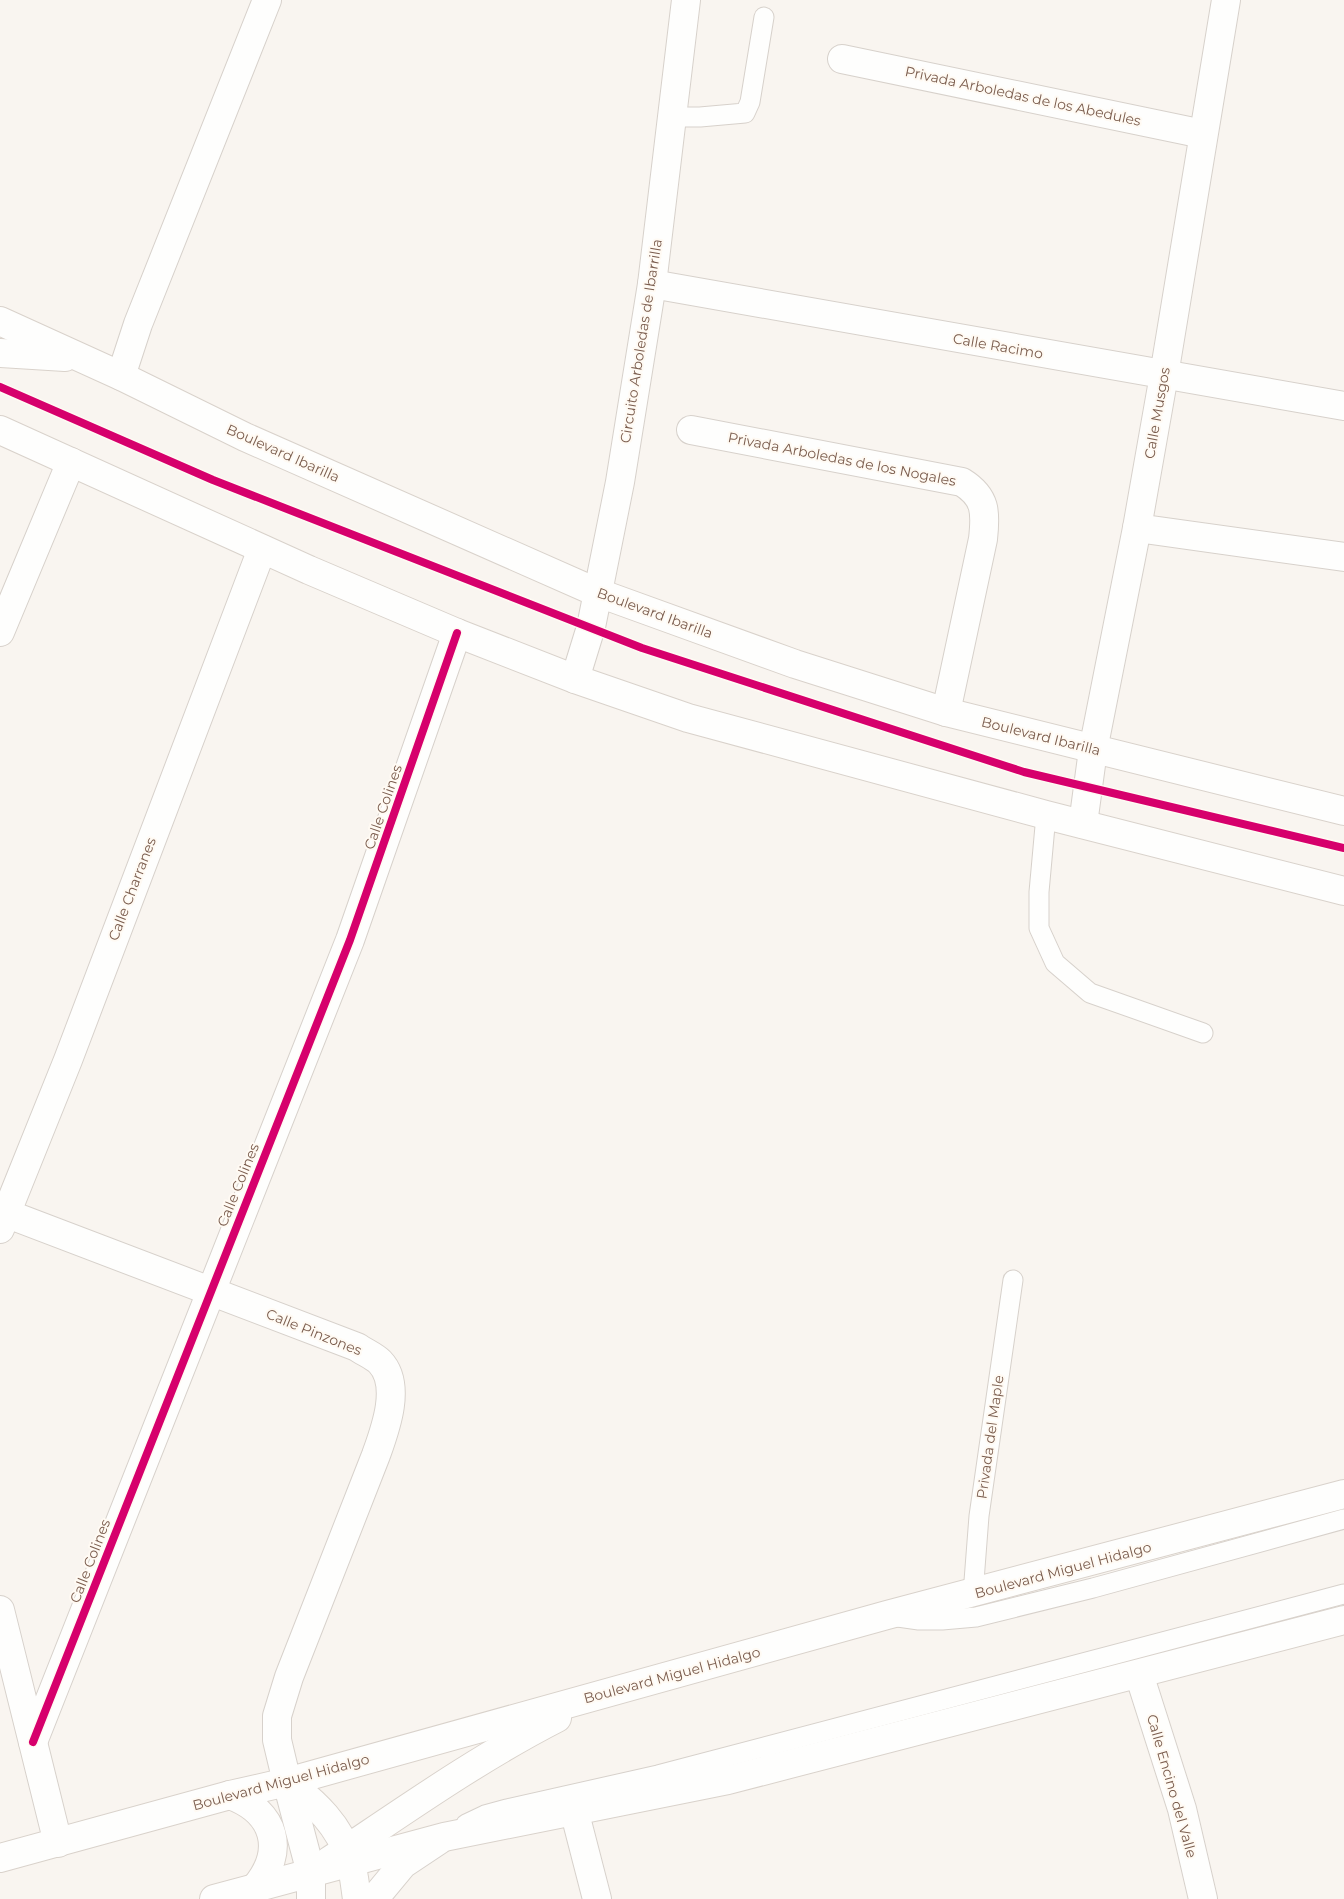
<svg xmlns="http://www.w3.org/2000/svg" width="1344" height="1899" font-family="Montserrat,sans-serif">
<style>
.lines{fill:none;stroke-linecap:round;stroke-linejoin:round}
.service-casing{stroke:#d7d1cb;stroke-width:21}
.minor-casing{stroke:#d7d1cb;stroke-width:30}
.tertiary-casing{stroke:#d7d1cb;stroke-width:30}
.secondary-casing{stroke:#d9d2cb;stroke-width:30}
.service{stroke:#fefefd;stroke-width:19}
.minor{stroke:#fefefd;stroke-width:28}
.tertiary{stroke:#fefefd;stroke-width:28}
.secondary{stroke:#fefefd;stroke-width:28}
.cycleway-casing{stroke:#fffaf3;stroke-width:11}
.cycleway{stroke:#d6006c;stroke-width:8}
.labels{text-anchor:middle;stroke-width:4;stroke-linejoin:round;paint-order:stroke}
.street-label{font-size:14px;fill:#7a5c4d;stroke:#fffaf3}
</style>
<rect width="100%" height="100%" fill="#f9f5f0"/>
<g class="lines">
<g class="service-casing">
<g id="service">
<polyline points="672,117 700,117 745,113 750,102 764,17"/>
<polyline points="1046,815 1039,892 1039,928 1055,963 1090,993 1203,1033"/>
<polyline points="973,1594 979,1516 1013,1280"/>
<polyline points="898,1617 919,1620 942,1620 976,1617 1093,1588 1344,1519"/>
<polyline points="466,1824 485,1815 507,1809 658,1775 1344,1594"/>
</g>
</g>
<g class="minor-casing">
<g id="minor">
<polyline points="842,59 1203,134"/>
<polyline points="652,284 1344,406"/>
<polyline points="121,376 138,324 267,0"/>
<path d="M691 430 962 482C986 497 986 512 983 539L946 712"/>
<polyline points="1137,528 1344,557"/>
<polyline points="0,632 71,462"/>
<polyline points="575,679 591,627 620,482 652,284 686,0"/>
<polyline points="1083,824 1093,750 1137,528 1164,375 1226,0"/>
<path d="M0 1211 357 1347C364 1352 374 1356 380 1362 402 1385 385 1430 376 1455L289 1677 277 1716V1740L287 1782"/>
<polyline points="0,1229 68,1060 262,549"/>
<polyline points="0,1610 58,1843"/>
<polyline points="1139,1674 1182,1809 1203,1899"/>
<polyline points="33,1742 350,940 457,633"/>
<polyline points="574,1810 597,1899"/>
</g>
</g>
<g class="tertiary-casing">
<g id="tertiary">
<polyline points="287,1782 311,1873 311,1899"/>
<polyline points="374,1899 403,1864 439,1840"/>
</g>
</g>
<g class="secondary-casing">
<g id="secondary">
<polyline points="0,321 121,376 245,437 596,592 795,664 946,712 1344,811"/>
<polyline points="0,353 65,357"/>
<polyline points="0,430 309,570 457,633 575,679 688,718 1046,815 1344,891"/>
<path d="M287 1782C315 1802 340 1826 350 1860 354 1872 355 1886 357 1899"/>
<path d="M230 1795C276 1812 286 1851 255 1888"/>
<polyline points="0,1858 230,1795 287,1782 887,1615 1344,1494"/>
<path d="M329 1861C404 1811 477 1759 557 1718"/>
<polyline points="214,1899 444,1837 728,1780 1344,1620"/>
</g>
</g>
<use href="#service" class="service"/>
<use href="#minor" class="minor"/>
<use href="#tertiary" class="tertiary"/>
<use href="#secondary" class="secondary"/>
<g class="cycleway-casing">
<g id="cycleway">
<polyline points="0,387 213,480 642,648 1024,772 1344,848"/>
<polyline points="33,1742 350,940 457,633"/>
</g>
</g>
<use href="#cycleway" class="cycleway"/>
</g>
<g class="labels">
<g class="street-label">
<text transform="translate(1023 96) rotate(12)" y="5">Privada Arboledas de los Abedules</text>
<text transform="translate(641 341) rotate(-81)" y="5">Circuito Arboledas de Ibarrilla</text>
<text transform="translate(998 346) rotate(10)" y="5">Calle Racimo</text>
<text transform="translate(1157 413) rotate(-80)" y="5">Calle Musgos</text>
<text transform="translate(283 453) rotate(24)" y="5">Boulevard Ibarilla</text>
<text transform="translate(842 459) rotate(11)" y="5">Privada Arboledas de los Nogales</text>
<text transform="translate(655 613) rotate(20)" y="5">Boulevard Ibarilla</text>
<text transform="translate(1041 736) rotate(14)" y="5">Boulevard Ibarilla</text>
<text transform="translate(383 807) rotate(-71)" y="5">Calle Colines</text>
<text transform="translate(132 889) rotate(-69)" y="5">Calle Charranes</text>
<text transform="translate(238 1185) rotate(-68)" y="5">Calle Colines</text>
<text transform="translate(314 1332) rotate(22)" y="5">Calle Pinzones</text>
<text transform="translate(990 1437) rotate(-82)" y="5">Privada del Maple</text>
<text transform="translate(90 1561) rotate(-69)" y="5">Calle Colines</text>
<text transform="translate(1063 1570) rotate(-15)" y="5">Boulevard Miguel Hidalgo</text>
<text transform="translate(672 1675) rotate(-15)" y="5">Boulevard Miguel Hidalgo</text>
<text transform="translate(281 1782) rotate(-15)" y="5">Boulevard Miguel Hidalgo</text>
<text transform="translate(1172 1786) rotate(74)" y="5">Calle Encino del Valle</text>
</g>
</g>
</svg>
